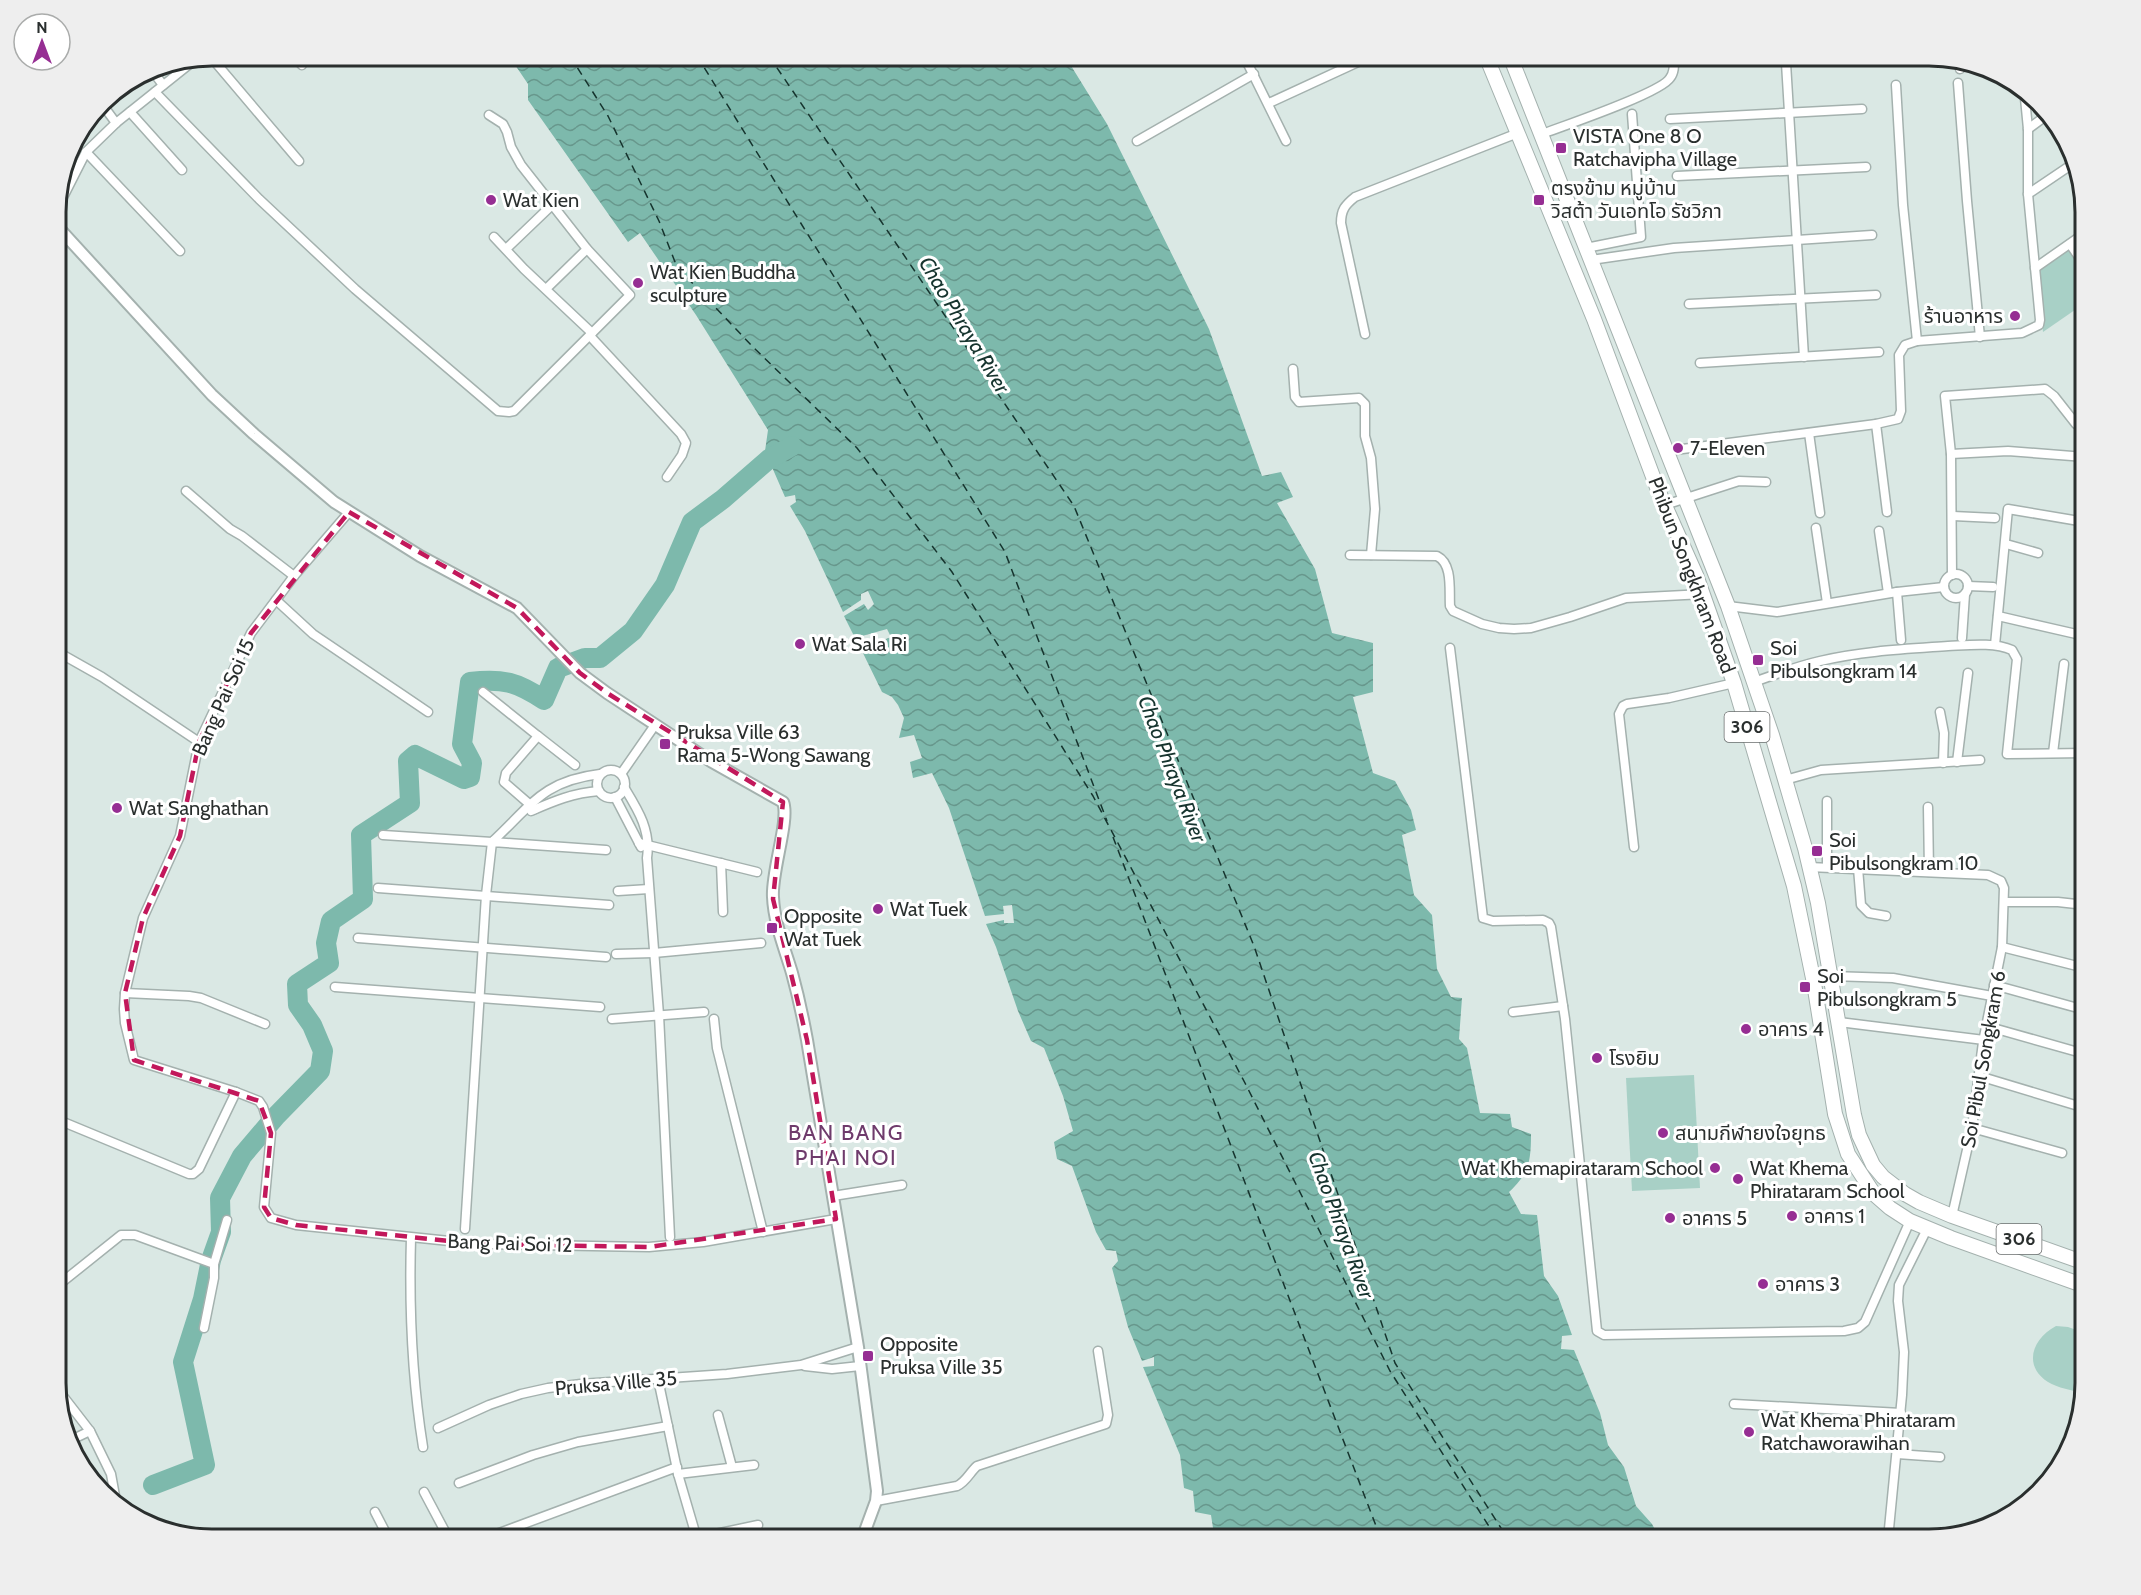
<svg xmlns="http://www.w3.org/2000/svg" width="2141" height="1595" font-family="Cabin,'Noto Sans Thai',sans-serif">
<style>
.green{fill:#a8d0c6}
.water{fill:url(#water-waves)}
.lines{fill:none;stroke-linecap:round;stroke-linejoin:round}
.river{stroke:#7db9ac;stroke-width:20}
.ferry{stroke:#16342e;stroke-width:1.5;stroke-dasharray:8 6;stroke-linecap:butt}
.minor-casing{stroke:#a4b1ae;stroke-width:11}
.tertiary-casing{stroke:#a4b1ae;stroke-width:14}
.primary-casing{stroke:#a4b1ae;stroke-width:16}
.minor{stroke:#fff;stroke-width:8}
.tertiary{stroke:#fff;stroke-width:10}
.primary{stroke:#fff;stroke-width:14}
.marked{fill:none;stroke:#c2185b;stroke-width:4.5;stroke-dasharray:12 8;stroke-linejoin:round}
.poi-dot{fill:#962e93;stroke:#fff;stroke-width:2}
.labels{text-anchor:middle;stroke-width:6;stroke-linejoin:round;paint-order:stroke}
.shield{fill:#fff;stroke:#6a6d6d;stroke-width:1.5}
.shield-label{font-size:18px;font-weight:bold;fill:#2a2f2e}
.poi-label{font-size:20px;fill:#2a2f2e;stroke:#fff;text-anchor:start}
.street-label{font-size:20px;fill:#2a2f2e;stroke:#fff}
.water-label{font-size:21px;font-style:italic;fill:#16342e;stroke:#fff}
.quarter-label{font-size:22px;letter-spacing:1.5px;fill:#6f3b6c;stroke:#fff}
.rim{fill:none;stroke:#2a2f2e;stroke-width:3}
</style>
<defs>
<pattern id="water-waves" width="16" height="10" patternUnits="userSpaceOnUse" patternTransform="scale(1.5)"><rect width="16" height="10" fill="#7db9ac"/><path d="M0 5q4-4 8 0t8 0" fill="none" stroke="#67978c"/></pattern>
</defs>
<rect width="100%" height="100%" fill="#dae8e4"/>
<g class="green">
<polygon points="2072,246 2085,265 2085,303 2043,332 2037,270"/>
<polygon points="1694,1075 1700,1188 1632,1191 1626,1078"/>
<path d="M2056 1326 2068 1327 2085 1333 2084 1394C2073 1390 2057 1388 2048 1382 2022 1365 2033 1338 2056 1326Z"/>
</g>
<path class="water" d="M509 56H1065L1107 124 1209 329 1262 476 1281 472 1293 497 1277 503 1315 569 1332 633 1373 643V692L1353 697 1373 773 1395 781 1411 810 1416 830 1402 835 1414 895 1432 915 1437 969 1451 997 1462 998 1459 1039 1467 1048 1480 1113 1510 1114 1512 1127 1531 1134C1531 1162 1529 1173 1509 1192L1521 1214 1537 1215 1544 1276 1558 1296 1572 1335 1562 1336 1561 1349 1574 1350 1600 1413 1608 1445 1624 1467 1636 1506 1652 1524 1660 1539H1209L1206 1534 1213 1528 1211 1515 1195 1512 1193 1491 1184 1488 1180 1455 1143 1367 1154 1366V1357L1142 1361 1128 1327 1112 1268 1118 1261 1116 1251 1106 1250 1096 1232 1072 1166 1057 1159 1054 1142 1073 1131 1063 1096 1044 1048 1031 1041 1018 1011 996 947 986 924 1004 920V923H1014L1012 905 1003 906 1004 914 985 916 949 808 932 773 913 778 910 762 922 758 914 735 899 738 904 718 898 705 892 697 882 692 861 649 891 637 887 629 855 638 844 616 864 604 868 610 874 604 868 591 861 594V600L843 612 805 531 790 506 796 502 795 495 785 497 765 451 768 430 696 315 640 233 628 242 528 100V84Z"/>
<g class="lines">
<path class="river" d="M153 1485 205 1465 183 1362 203 1299 211 1260 221 1232 220 1198 242 1156 276 1116 320 1071 323 1051 312 1025 298 1005 297 984 329 963 326 943 331 921 363 899 361 835 410 803 408 761 415 755 464 779 470 777 472 763 462 744 470 682C503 678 517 682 544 700L558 668 585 658H600L633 631 665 585 692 522 723 499 769 459 792 446"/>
<g class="ferry">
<polyline points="570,56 608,116 659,221 677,267 753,347 857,448 952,572 1093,796 1245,1083 1390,1371 1497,1539"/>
<polyline points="697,56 1005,552 1107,821"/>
<polyline points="769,56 1074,506 1254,946 1395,1363 1508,1539"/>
<polyline points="1113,837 1381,1539"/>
</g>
<g class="minor-casing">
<g id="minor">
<polyline points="210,56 299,161"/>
<polyline points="294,56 302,65"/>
<polyline points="1244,56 1286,141"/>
<polyline points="1782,56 1786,63 1804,357"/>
<polyline points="1873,56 1889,61"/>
<polyline points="151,69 163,85"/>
<polyline points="1960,69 1961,61"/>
<polyline points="1958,83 1967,201 1980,337"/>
<polyline points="1896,85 1903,205 1917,341"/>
<polyline points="155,92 259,199 355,289 498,411 509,412 514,411 630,295 587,249 521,165 511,147 507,132 503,124 489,115"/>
<polyline points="1269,103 1371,56"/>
<polyline points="102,104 116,123"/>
<polyline points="130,112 182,170"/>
<polyline points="1670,119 1862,109"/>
<polyline points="2028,129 2047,115"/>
<path d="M1542 134C1563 126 1661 93 1670 78 1675 72 1674 63 1674 56"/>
<polyline points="1137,141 1254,74"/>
<polyline points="86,152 180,251"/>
<polyline points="1677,176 1866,167"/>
<polyline points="2028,194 2074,163"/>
<polyline points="56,211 86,152 116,123 196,59"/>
<polyline points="494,237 524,269 592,333"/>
<polyline points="2070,244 2085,266"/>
<polyline points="1586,248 1641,237 1632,114"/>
<polyline points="506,249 552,205"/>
<polyline points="1591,260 1674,248 1872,235"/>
<polyline points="2035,268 2085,233"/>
<polyline points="546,289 587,249"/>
<polyline points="1689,304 1876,295"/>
<path d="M1365 334 1341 223C1341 210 1345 205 1355 197L1518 133"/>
<polyline points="590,336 681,434 686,443 682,455 667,477"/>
<polyline points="1700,363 1879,352"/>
<polyline points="1293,369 1295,397 1299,402 1359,398 1365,404 1365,436 1371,458 1375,509 1371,555"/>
<polyline points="1876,424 1887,512"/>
<polyline points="1809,433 1820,513"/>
<polyline points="1667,451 1876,424 1898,419 1901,411 1899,355 1905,345 1917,341 2022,333 2039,325 2040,320 2028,194 2028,129 2024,88"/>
<polyline points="1951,454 2008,451 2085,457"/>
<polyline points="186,491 230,529 242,536 294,576"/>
<polyline points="1665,505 1739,481 1766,482"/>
<polyline points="349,512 294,576 251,633 199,742 180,836 143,918 125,993 124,1009 125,1023 134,1060 236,1092 259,1101 263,1107 271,1133 264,1207 271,1218 296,1225 478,1244 649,1247 703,1242 836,1219"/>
<polyline points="1953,516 1995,518"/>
<polyline points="1816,528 1827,603"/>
<polyline points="1879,531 1888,593"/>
<polyline points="2006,544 2038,553"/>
<path d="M1350 555 1437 556C1453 564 1449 590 1450 606L1453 611 1482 624 1499 628 1514 629 1531 628 1570 617 1626 598 1704 594"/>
<circle cx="1956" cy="586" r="12"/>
<polyline points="1952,575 1951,454 1945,396 2045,389 2054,396 2076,424"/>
<polyline points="1968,586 1993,587"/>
<polyline points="1897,592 1901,640"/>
<polyline points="276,600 313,634 428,712"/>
<polyline points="1728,606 1777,612 1897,592 1944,587"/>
<polyline points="1998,616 2085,636"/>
<polyline points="1962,638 1965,594"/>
<polyline points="1995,645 2008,509 2085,522"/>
<polyline points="1450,648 1483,918 1493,921 1543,920 1549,923 1551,927 1565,1019 1597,1331 1604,1335 1844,1331 1858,1328 1865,1322 1910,1221"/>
<polyline points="56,651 102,677 199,742"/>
<path d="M1754 682C1776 674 1798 666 1820 661 1862 651 1906 649 1948 646 1969 645 1994 642 2012 650L2017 659 2007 754 2085 753"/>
<polyline points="483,692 538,736 506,773 504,782 535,809"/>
<polyline points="1940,712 1944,733 1943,763"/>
<polyline points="538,736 575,765"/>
<polyline points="2053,753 2064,664"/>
<polyline points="1957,762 1968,673"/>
<circle cx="611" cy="784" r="14"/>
<polyline points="621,774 655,725"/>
<polyline points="1785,780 1821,770 1980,760"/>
<path d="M624 787C638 810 651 830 647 858L659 1015 670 1237"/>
<polyline points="615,797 641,847"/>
<polyline points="1928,807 1929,872"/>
<path d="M531 811C554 801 573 793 599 791"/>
<path d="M383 835 492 842C531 806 542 781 600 774"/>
<polyline points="639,843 757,872"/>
<polyline points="1634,847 1619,714 1623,706 1627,704 1669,698 1734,683"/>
<polyline points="721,863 723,912"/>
<polyline points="1809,867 1988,875 2001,881 2004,888 2002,947 1983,1042 1972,1128 1952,1216"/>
<polyline points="1827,867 1827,801"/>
<polyline points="1858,868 1861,905 1869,913 1886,916"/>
<polyline points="378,888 609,905"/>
<polyline points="618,891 649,889"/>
<polyline points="2005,902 2058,902 2085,905"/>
<polyline points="358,938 606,957"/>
<polyline points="2002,947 2085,968"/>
<polyline points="616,954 654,953 761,943"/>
<polyline points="1831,976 1893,978 1992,996"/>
<polyline points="1994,985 2085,1010"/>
<polyline points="335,987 600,1007"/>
<polyline points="125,993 189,996 201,998 265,1024"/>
<polyline points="1513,1012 1563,1006"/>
<polyline points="612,1019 704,1012"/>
<polyline points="714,1019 717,1048 763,1232"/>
<polyline points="1839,1022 1984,1040"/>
<polyline points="1986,1026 2085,1054"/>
<polyline points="1979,1076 2085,1108"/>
<polyline points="56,1119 189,1174 193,1174 199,1169 236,1092"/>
<polyline points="1972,1128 2062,1153"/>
<polyline points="833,1196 902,1185"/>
<polyline points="465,1229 486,895 492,842 606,850"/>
<path d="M411 1238C409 1307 412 1378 423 1447"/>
<polyline points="214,1264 227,1220"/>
<polyline points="56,1287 121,1235 135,1235 214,1264 214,1278 204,1328"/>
<polyline points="805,1366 832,1369 860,1366"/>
<polyline points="658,1379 678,1474 697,1539"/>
<polyline points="56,1387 90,1431 69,1441"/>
<polyline points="1734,1404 1901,1413"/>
<polyline points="718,1415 732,1467"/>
<polyline points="438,1428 489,1405 521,1394 548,1388 581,1384 727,1374 801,1365 858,1347"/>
<polyline points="90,1431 111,1474 117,1507"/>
<polyline points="1897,1454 1940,1457"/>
<polyline points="678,1474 754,1465"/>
<polyline points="459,1483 533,1455 578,1442 668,1426"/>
<polyline points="424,1492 449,1539"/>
<path d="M876 1501 957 1486C966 1482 970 1472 977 1466L1106 1424 1108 1415 1098 1351"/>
<polyline points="375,1512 389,1539"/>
<polyline points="696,1538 758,1525"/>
<polyline points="483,1539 677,1467"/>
<polyline points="1888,1539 1902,1395 1904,1352 1898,1301 1899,1285 1927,1229"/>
</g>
</g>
<g class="tertiary-casing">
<path id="tertiary" d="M56 225 212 395 254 434 334 502 420 556 517 608 580 673 607 693 712 762 783 802C790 819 771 873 773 897 774 923 785 949 792 973 798 995 803 1018 807 1040L858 1347 877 1491 876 1501 862 1539"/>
</g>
<g class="primary-casing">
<g id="primary">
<polyline points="1486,56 1594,319 1658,490 1696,575 1734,683 1794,886 1814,983 1835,1114 1848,1154 1874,1194 1890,1208 1910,1221 1951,1238 2085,1286"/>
<polyline points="1510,56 1728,606 1772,735 1805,848 1818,903 1854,1115 1859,1135 1873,1165 1883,1177 1905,1194 1919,1202 1952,1216 2085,1263"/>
</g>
</g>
<use href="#minor" class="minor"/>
<use href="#tertiary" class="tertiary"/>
<use href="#primary" class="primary"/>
</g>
<path class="marked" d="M349 512 517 608 580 673 607 693 783 802 773 899 807 1040 836 1219 649 1247 478 1244 296 1225 271 1218 264 1207 271 1133 259 1101 134 1060 125 993 143 918 180 836 199 742 251 633Z"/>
<g class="poi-dot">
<rect x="1555" y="142" width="12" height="12" rx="3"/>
<circle cx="491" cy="200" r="6"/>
<rect x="1533" y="194" width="12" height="12" rx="3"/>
<circle cx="638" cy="283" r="6"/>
<circle cx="2015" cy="316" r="6"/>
<circle cx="1678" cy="448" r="6"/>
<circle cx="800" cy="644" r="6"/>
<rect x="1752" y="654" width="12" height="12" rx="3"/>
<rect x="659" y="738" width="12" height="12" rx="3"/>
<circle cx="117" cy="808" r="6"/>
<rect x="1811" y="845" width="12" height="12" rx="3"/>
<circle cx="878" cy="909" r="6"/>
<rect x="766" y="922" width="12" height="12" rx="3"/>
<rect x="1799" y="981" width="12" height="12" rx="3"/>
<circle cx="1746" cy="1029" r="6"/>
<circle cx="1597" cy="1058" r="6"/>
<circle cx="1663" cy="1133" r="6"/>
<circle cx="1715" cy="1168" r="6"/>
<circle cx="1738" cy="1179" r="6"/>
<circle cx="1792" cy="1216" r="6"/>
<circle cx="1670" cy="1218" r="6"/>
<circle cx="1763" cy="1284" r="6"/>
<rect x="862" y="1350" width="12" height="12" rx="3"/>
<circle cx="1749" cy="1432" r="6"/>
</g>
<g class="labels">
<g class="shield">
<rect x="1724.5" y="712" width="45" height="30" rx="4.5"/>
<rect x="1996.5" y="1224" width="45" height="30" rx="4.5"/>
</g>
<g class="shield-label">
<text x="1747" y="733">306</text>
<text x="2019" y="1245">306</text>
</g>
<g class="poi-label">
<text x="1573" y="143">VISTA One 8 O<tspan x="1573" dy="23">Ratchavipha Village</tspan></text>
<text x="1551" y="195">ตรงข้าม หมู่บ้าน<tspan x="1551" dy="23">วิสต้า วันเอทโอ รัชวิภา</tspan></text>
<text x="503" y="207">Wat Kien</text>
<text x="650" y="279">Wat Kien Buddha<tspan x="650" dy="23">sculpture</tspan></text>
<text x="2003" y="323" text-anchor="end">ร้านอาหาร</text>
<text x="1690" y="455">7-Eleven</text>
<text x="812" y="651">Wat Sala Ri</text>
<text x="1770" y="655">Soi<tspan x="1770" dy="23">Pibulsongkram 14</tspan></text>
<text x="677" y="739">Pruksa Ville 63<tspan x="677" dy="23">Rama 5-Wong Sawang</tspan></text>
<text x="129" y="815">Wat Sanghathan</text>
<text x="1829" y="847">Soi<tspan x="1829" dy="23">Pibulsongkram 10</tspan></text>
<text x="890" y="916">Wat Tuek</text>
<text x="784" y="923">Opposite<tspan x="784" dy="23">Wat Tuek</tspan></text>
<text x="1817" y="983">Soi<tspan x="1817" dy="23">Pibulsongkram 5</tspan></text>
<text x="1758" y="1036">อาคาร 4</text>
<text x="1609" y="1065">โรงยิม</text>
<text x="1675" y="1140">สนามกีฬายงใจยุทธ</text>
<text x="1703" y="1175" text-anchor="end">Wat Khemapirataram School</text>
<text x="1750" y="1175">Wat Khema<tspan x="1750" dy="23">Phirataram School</tspan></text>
<text x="1804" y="1223">อาคาร 1</text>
<text x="1682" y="1225">อาคาร 5</text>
<text x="1775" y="1291">อาคาร 3</text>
<text x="880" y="1351">Opposite<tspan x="880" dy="23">Pruksa Ville 35</tspan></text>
<text x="1761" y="1427">Wat Khema Phirataram<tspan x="1761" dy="23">Ratchaworawihan</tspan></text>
</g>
<g class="street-label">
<text transform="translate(1692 575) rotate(69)" y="7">Phibun Songkhram Road</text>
<text transform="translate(223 697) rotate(-66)" y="7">Bang Pai Soi 15</text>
<text transform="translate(1983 1059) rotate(-80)" y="7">Soi Pibul Songkram 6</text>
<text transform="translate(510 1243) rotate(2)" y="7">Bang Pai Soi 12</text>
<text transform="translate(616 1383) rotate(-5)" y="7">Pruksa Ville 35</text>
</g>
<g class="water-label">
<text transform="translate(964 325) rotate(59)" y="7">Chao Phraya River</text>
<text transform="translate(1172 769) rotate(69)" y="7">Chao Phraya River</text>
<text transform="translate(1341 1225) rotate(70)" y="7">Chao Phraya River</text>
</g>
<g class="quarter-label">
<text x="846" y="1140">BAN BANG<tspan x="846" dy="25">PHAI NOI</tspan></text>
</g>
</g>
<path d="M0 0H2141V1595H0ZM212 66H1929A146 146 0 0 1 2075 212V1383A146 146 0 0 1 1929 1529H212A146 146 0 0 1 66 1383V212A146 146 0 0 1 212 66Z" fill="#eee" fill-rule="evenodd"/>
<path class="rim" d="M212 66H1929A146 146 0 0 1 2075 212V1383A146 146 0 0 1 1929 1529H212A146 146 0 0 1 66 1383V212A146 146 0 0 1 212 66Z"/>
<g transform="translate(42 42)"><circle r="28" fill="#ffffff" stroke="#aaacab" stroke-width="1.5"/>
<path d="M0-4.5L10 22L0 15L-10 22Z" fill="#962e93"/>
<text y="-9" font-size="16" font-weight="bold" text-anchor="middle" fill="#2a2f2e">N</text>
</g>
</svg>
